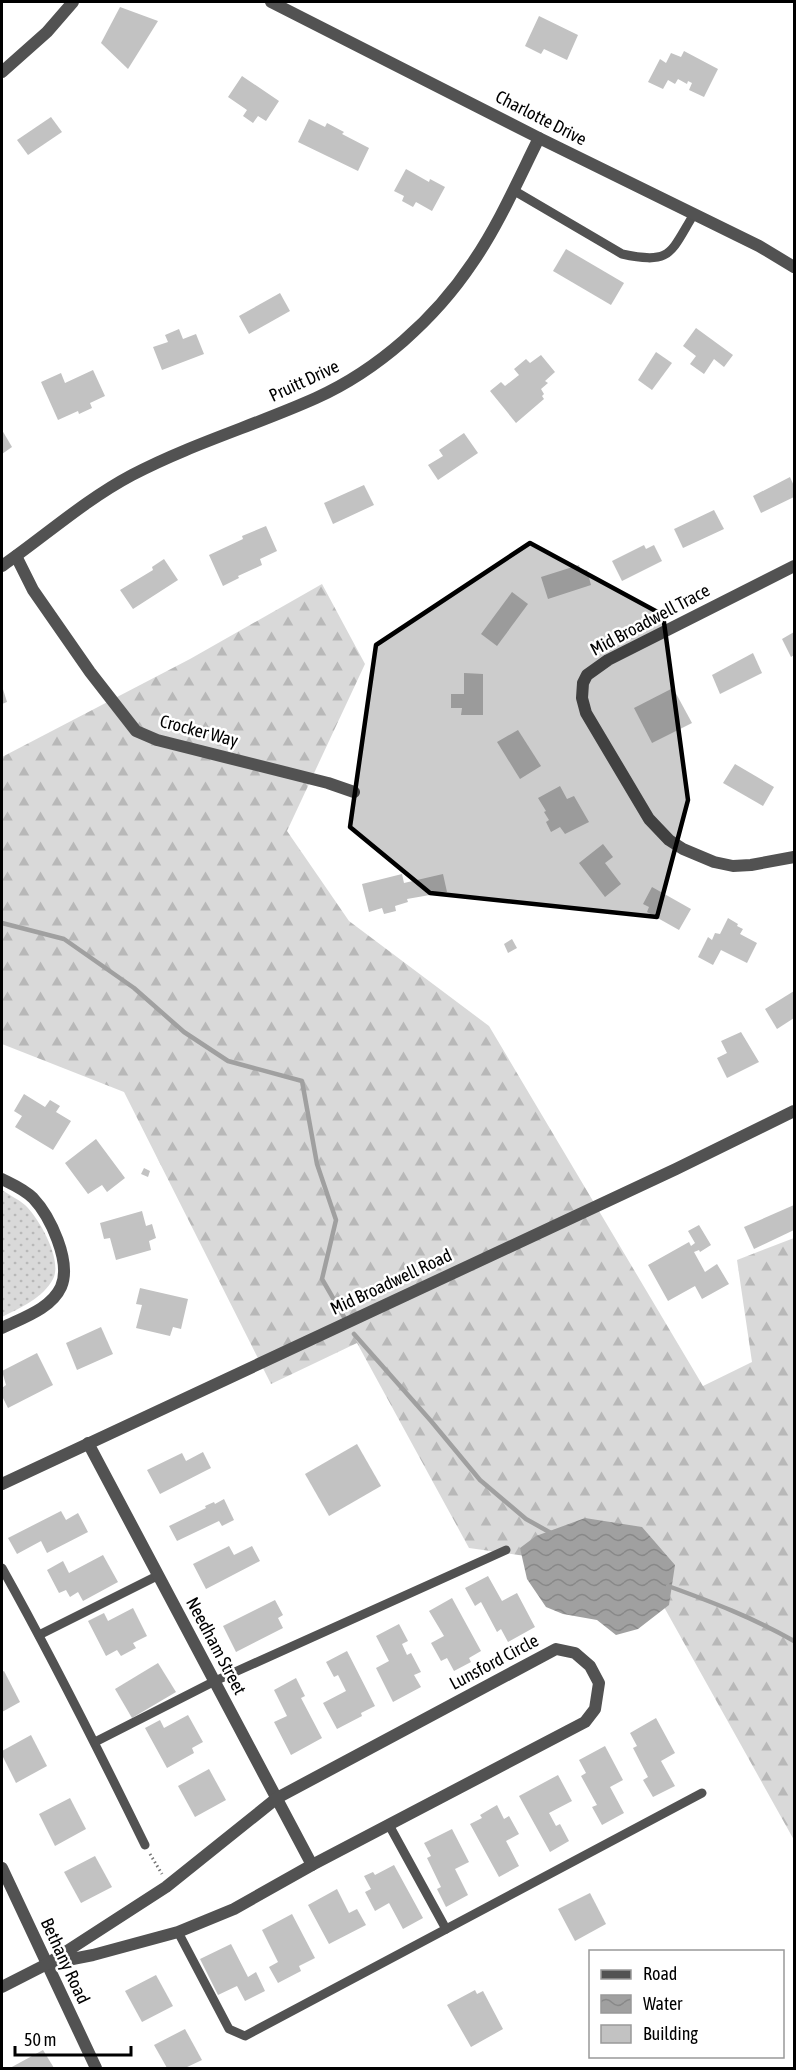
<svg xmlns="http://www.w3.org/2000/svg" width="796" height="2070" font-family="'Asap Condensed',sans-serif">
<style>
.grass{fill:url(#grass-dots)}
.forest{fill:url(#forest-firs)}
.water{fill:url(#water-waves)}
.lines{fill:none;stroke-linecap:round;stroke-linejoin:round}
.stream{stroke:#a0a0a0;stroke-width:4.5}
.building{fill:#c2c2c2}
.path{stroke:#747474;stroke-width:3;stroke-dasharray:1.5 3;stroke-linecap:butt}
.service{stroke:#525252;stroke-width:9}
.minor{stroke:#525252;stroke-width:12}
.tertiary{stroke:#525252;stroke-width:12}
.marked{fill:#000;fill-opacity:0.2;stroke:#000;stroke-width:4.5;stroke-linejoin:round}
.labels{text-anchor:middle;stroke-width:5;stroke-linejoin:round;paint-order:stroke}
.street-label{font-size:18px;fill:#000;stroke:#fff}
</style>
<defs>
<pattern id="grass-dots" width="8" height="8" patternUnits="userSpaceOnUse" patternTransform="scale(1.5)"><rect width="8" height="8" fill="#d9d9d9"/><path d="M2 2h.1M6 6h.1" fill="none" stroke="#b8b8b8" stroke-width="1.8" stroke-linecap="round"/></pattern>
<pattern id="forest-firs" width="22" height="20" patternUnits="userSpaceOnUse" patternTransform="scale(1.5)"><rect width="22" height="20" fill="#d9d9d9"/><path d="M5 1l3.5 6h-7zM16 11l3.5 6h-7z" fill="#b8b8b8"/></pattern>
<pattern id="water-waves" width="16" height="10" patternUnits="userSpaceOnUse" patternTransform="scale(1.5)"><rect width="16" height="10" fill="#a0a0a0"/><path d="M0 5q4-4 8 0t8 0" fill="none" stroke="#888"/></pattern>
</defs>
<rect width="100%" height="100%" fill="#fff"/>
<path class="grass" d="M2 1190C9 1195 18 1199 25 1205 39 1218 63 1260 53 1279 43 1298 20 1308 2 1317Z"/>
<polygon class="forest" points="322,584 365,664 287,831 349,921 489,1026 703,1386 752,1362 737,1260 794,1238 794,1840 645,1573 469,1548 357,1343 271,1384 124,1092 2,1044 2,757 190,659"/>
<polygon class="water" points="585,1518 642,1527 675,1565 669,1605 638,1629 616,1635 597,1620 563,1614 546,1607 527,1579 520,1548 536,1536"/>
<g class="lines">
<g class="stream">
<polyline points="2,923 64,939 134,988 184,1032 228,1061 302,1081 317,1164 336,1220 322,1279 344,1317"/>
<polyline points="354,1334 431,1421 480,1480 526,1519 551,1533"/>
<path d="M668 1586C712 1602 754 1618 794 1641"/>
</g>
</g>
<g class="building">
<polygon points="120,7 158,21 128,69 101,43"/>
<polygon points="539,16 578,35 567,60 544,49 541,54 525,46"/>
<polygon points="684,51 718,69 704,97 689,90 692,83 688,81 687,84 678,79 675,84 668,80 663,89 648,82 660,59 666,63 671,53 681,57"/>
<polygon points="242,76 279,101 266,121 258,116 253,123 243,116 247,110 228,97"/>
<polygon points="51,117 62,132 28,155 17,140"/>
<polygon points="309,119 325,127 327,123 344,132 342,134 369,148 358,171 298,142"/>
<polygon points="406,169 429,182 430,179 445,187 432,211 416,202 413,207 402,201 404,196 394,191"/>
<polygon points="566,249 624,283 611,305 553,271"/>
<polygon points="280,293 290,311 249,334 239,316"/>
<polygon points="696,328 733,355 724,367 714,359 704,374 690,364 696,356 683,346"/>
<polygon points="179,329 183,339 196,334 204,354 162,370 153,347 168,342 165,335"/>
<polygon points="656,352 672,363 652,390 638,380"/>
<polygon points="541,355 555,372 545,381 548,383 541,389 544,394 542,396 544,399 516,423 490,391 501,382 505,386 519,375 514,369 526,359 530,363"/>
<polygon points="93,370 105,396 90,403 92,408 79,414 78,411 58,420 41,382 61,373 65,383"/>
<polygon points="2,430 12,447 2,454"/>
<polygon points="464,433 478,453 438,480 428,465 443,456 439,450"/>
<polygon points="790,477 794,486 794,497 761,513 753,496"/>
<polygon points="364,485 374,505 333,524 324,503"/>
<polygon points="714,510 724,529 683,548 674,529"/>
<polygon points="266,526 277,551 260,559 262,565 238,576 239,578 223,586 209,555 243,539 242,536"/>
<polygon points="644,545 646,549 654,545 662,561 622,581 612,561"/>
<polygon points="164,559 178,580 133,609 120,590 153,570 152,567"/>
<polygon points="579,565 581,572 587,570 591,585 548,599 541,577"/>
<polygon points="512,592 528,604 497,646 481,634"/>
<polygon points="794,632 794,655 791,657 782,639"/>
<polygon points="753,653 762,673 720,694 712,675"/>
<polygon points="464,673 483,674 483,715 461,715 462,708 451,708 451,694 464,694"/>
<polygon points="2,686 7,702 2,704"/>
<polygon points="673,688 692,723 652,743 634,708"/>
<polygon points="518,730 541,766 520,779 497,742"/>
<polygon points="735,764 774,787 763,806 723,783"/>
<polygon points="560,786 567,799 574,796 589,822 565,834 560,827 551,832 546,822 549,820 544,812 546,811 538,798"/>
<polygon points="603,844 613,857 605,863 621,884 605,897 579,863"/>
<polygon points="402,874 404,883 443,874 447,892 407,899 408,902 395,906 396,911 384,914 382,908 369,912 362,884"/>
<polygon points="652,887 691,909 679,930 647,912 649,907 643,904"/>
<polygon points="728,918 738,924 737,926 743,929 740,934 757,943 747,963 721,950 713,965 698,957 708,937 712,940 715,933 720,934"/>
<polygon points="512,939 517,948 508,953 504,944"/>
<polygon points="794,991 794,1018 777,1029 765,1009"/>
<polygon points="741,1032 759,1062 727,1078 717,1058 727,1053 721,1041"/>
<polygon points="24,1094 45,1107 50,1100 60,1106 56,1112 71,1121 53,1150 15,1127 22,1116 14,1111"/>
<polygon points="96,1139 125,1178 107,1192 102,1185 88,1194 65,1163"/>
<polygon points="144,1168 150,1171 148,1177 141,1174"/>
<polygon points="794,1205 794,1230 754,1249 744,1227"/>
<polygon points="142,1211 146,1226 152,1224 156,1238 149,1241 151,1250 116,1260 110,1238 104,1239 100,1223"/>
<polygon points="699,1225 711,1245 700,1252 699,1250 694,1252 705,1272 717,1264 729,1284 702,1299 695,1286 668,1301 648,1265 689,1242 691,1246 695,1243 688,1231"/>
<polygon points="140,1288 188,1299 181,1329 173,1327 170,1336 136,1328 142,1305 136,1304"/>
<polygon points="101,1327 113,1354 77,1370 66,1343"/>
<polygon points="37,1353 53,1385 8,1408 2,1396 2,1388 6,1385 2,1371"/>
<polygon points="357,1444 381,1486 329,1516 305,1474"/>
<polygon points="203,1452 211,1468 160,1494 147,1470 182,1453 186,1461"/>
<polygon points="224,1499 234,1520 222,1526 219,1521 177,1541 169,1526 206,1508 205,1506 214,1502 215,1504"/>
<polygon points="61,1511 66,1520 78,1513 88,1532 47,1553 41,1541 17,1554 8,1538"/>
<polygon points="229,1546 234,1555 252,1546 260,1561 206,1589 193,1564"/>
<polygon points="103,1555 118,1582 83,1601 78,1592 70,1597 66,1590 59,1593 47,1570 63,1561 69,1573"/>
<polygon points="488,1576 502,1601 517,1593 535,1627 508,1642 501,1629 497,1632 481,1602 475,1606 465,1588"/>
<polygon points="452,1598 481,1651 469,1658 471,1662 454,1671 447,1658 441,1661 431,1643 444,1636 429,1611"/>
<polygon points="275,1600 283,1615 278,1618 283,1628 236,1652 223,1626"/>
<polygon points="133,1608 147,1636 133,1643 136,1648 121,1656 117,1650 106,1656 88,1621 104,1613 108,1621"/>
<polygon points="399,1624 408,1641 402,1644 407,1655 411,1653 421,1672 414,1675 421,1687 393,1702 376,1668 389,1661 376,1636"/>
<polygon points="347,1651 375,1706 361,1713 362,1716 337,1729 323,1703 346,1691 338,1675 334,1677 326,1662"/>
<polygon points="158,1663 176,1692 132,1718 115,1689"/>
<polygon points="4,1671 20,1702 2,1712 2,1672"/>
<polygon points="296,1678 305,1696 301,1698 322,1738 291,1755 274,1722 287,1716 274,1690"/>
<polygon points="188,1715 203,1742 192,1748 194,1753 167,1768 145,1728 160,1720 164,1728"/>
<polygon points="656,1718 675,1753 661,1761 675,1786 653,1797 643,1780 648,1777 633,1748 637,1746 630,1733"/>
<polygon points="31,1735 47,1766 16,1783 2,1755 2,1751"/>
<polygon points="605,1746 623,1780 610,1787 624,1813 602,1825 592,1807 597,1805 581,1776 586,1773 579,1760"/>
<polygon points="209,1769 226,1800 195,1817 178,1786"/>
<polygon points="558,1775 572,1801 549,1813 556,1826 560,1824 569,1841 550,1852 519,1796"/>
<polygon points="70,1798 86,1829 55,1846 39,1814"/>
<polygon points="497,1805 504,1819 509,1816 519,1834 506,1841 519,1866 499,1877 470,1824 482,1818 480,1815"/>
<polygon points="452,1829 469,1862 455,1869 468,1895 446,1907 437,1889 441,1887 427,1858 431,1856 424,1843"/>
<polygon points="95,1856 112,1887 81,1903 64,1872"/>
<polygon points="394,1865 423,1918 403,1929 389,1903 375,1911 365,1892 371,1889 364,1876 373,1872 375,1875"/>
<polygon points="337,1889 349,1913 357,1909 366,1925 329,1944 308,1905"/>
<polygon points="590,1893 606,1924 575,1941 558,1909"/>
<polygon points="292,1914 315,1958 299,1966 301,1971 278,1983 269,1967 278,1962 262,1930"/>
<polygon points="231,1944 248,1977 256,1972 265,1991 245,2001 237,1986 218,1995 200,1959"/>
<polygon points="156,1975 173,2006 142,2022 125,1991"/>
<polygon points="475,1990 477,1994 483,1991 503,2029 471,2047 447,2005"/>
<polygon points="185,2029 202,2060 185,2068 167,2068 154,2045"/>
<polygon points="43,2050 54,2068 10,2068"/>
</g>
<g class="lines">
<polyline class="path" points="150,1854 162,1874"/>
<g class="service">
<path d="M513 190 622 254C672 265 670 253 694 214"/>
<path d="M2 1568C53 1659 99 1751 145 1845"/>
<polyline points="39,1635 159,1575"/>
<polyline points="95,1742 215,1681 506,1550"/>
<polyline points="389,1825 446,1929"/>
<polyline points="178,1932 229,2029 245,2036 702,1793"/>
</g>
<g class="minor">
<polyline points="2,72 47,32 73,2"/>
<polyline points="16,556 33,590 90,672 136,731 157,740 328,783 354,792"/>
<path d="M2 566C45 536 85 500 132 475 191 444 256 425 316 398 378 370 435 319 473 262 499 224 518 180 539 138"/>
<polyline points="794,566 608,660 587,675 583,683 582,698 586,713 649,819 669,840 683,849 714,862 733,866 751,865 794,857"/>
<path d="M2 1179C12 1184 24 1189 33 1198 50 1216 72 1262 61 1287 51 1309 22 1318 2 1328"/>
<polyline points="88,1443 312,1865"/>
<polyline points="2,1868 96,2068"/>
<polyline points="2,1987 47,1964 166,1887 277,1798 556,1649 575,1653 590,1666 599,1683 595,1709 585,1722 312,1865 234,1909 178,1932 93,1955 47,1964"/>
</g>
<g class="tertiary">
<polyline points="271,2 539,138 759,246 794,267"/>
<polyline points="2,1484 676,1169 794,1111"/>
</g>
</g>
<path class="marked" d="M530 543 663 615 688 800 657 917 430 893 350 827 376 645Z"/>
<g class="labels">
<g class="street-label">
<text transform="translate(541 118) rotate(27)" y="6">Charlotte Drive</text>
<text transform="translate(304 381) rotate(-25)" y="6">Pruitt Drive</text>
<text transform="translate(650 620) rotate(-28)" y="6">Mid Broadwell Trace</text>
<text transform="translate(199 731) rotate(15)" y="6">Crocker Way</text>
<text transform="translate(391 1282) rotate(-25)" y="6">Mid Broadwell Road</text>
<text transform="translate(216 1646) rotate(62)" y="6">Needham Street</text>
<text transform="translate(494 1662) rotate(-28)" y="6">Lunsford Circle</text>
<text transform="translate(65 1961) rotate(65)" y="6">Bethany Road</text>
</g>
</g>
<rect width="796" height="2070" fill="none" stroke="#000000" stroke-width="6"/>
<rect x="589" y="1950" width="195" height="108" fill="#ffffff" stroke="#999999" stroke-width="1.5"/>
<rect x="601" y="1970" width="30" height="9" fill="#525252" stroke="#999999" stroke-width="1.5"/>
<text x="643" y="1980" font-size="18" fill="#000000">Road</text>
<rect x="601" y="1995" width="30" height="18" fill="url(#water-waves)" stroke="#999999" stroke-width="1.5"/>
<text x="643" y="2010" font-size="18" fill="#000000">Water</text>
<rect x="601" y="2025" width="30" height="18" fill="#c2c2c2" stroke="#999999" stroke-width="1.5"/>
<text x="643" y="2040" font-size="18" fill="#000000">Building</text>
<path d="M15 2046v9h116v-9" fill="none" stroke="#000000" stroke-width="3"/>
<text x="24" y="2046" font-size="18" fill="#000000" stroke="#ffffff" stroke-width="4.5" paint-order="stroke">50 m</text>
</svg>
